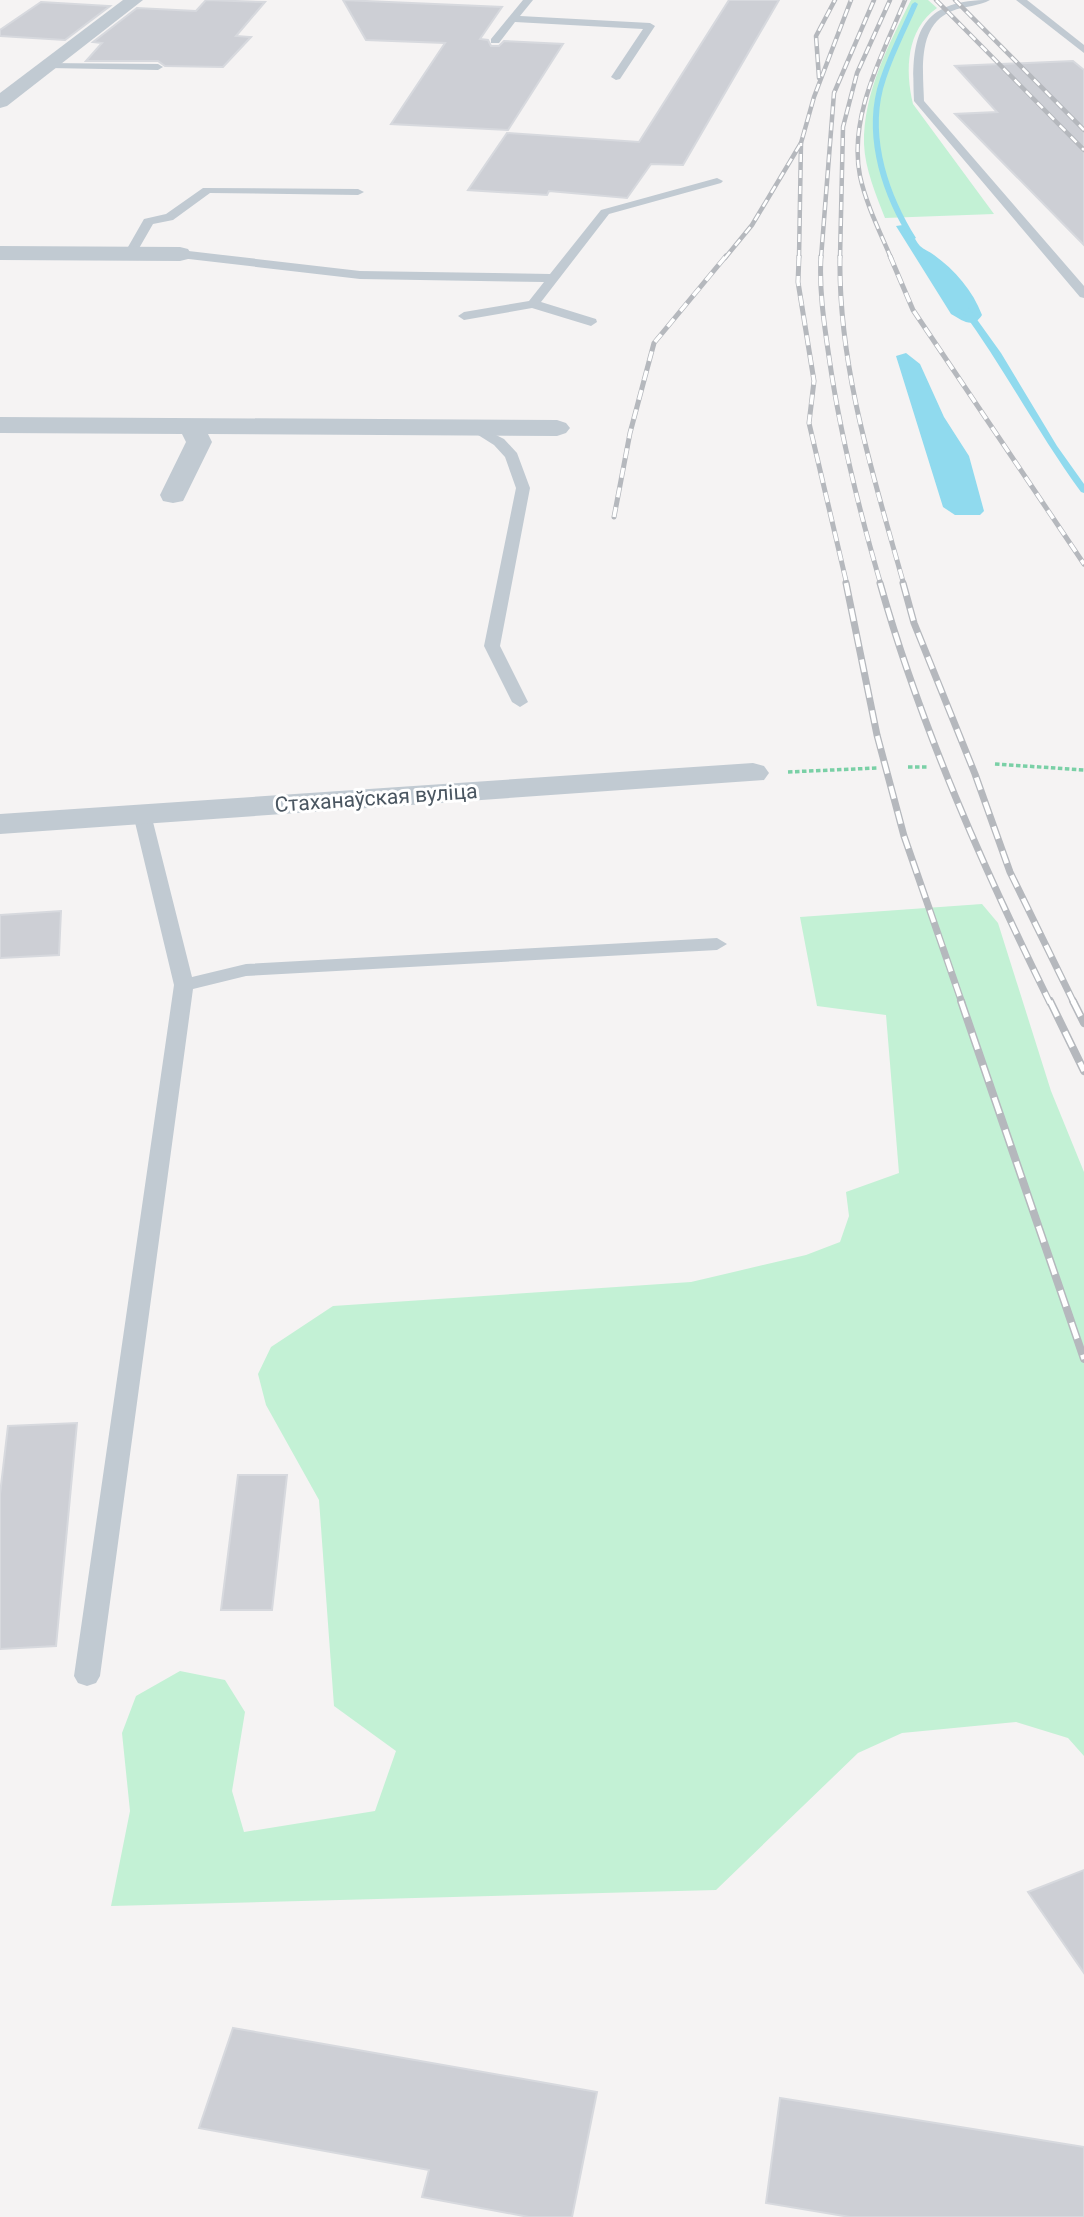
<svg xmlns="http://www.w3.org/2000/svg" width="1084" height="2217" font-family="Roboto,sans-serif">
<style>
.green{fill:#c3f1d5}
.water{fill:#90daee}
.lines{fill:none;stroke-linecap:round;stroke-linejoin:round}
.stream{fill:#90daee;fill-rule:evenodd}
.building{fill:#cdcfd5;stroke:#d7d9de;stroke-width:2}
.path{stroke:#7ad0a6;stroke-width:3.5;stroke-dasharray:4.5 2.5;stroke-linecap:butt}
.service{fill:#c1cad2;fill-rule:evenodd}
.minor{fill:#c1cad2;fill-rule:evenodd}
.tertiary{fill:#c1cad2;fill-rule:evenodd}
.rail-far3-casing{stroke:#b5b8bd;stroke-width:4.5}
.rail-far2-casing{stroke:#b5b8bd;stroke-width:5}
.rail-far1-casing{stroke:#b5b8bd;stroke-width:7}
.rail-casing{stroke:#b5b8bd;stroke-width:8}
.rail-far3{stroke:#fff;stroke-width:2.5;stroke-dasharray:8;stroke-linecap:butt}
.rail-far2{stroke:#fff;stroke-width:3.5;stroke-dasharray:10;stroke-linecap:butt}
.rail-far1{stroke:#fff;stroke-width:4.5;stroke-dasharray:13;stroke-linecap:butt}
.rail{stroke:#fff;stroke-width:5;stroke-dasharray:17;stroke-linecap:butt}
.labels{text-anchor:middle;stroke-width:6;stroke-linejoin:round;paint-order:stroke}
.street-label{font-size:21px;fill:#4a5661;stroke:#fff}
</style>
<rect width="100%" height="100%" fill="#f5f3f3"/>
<g class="green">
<path d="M911 0H928L937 8C906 30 905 70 913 104L994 214 885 218C876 195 865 169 864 144 863 93 889 44 911 0Z"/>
<polygon points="982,904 998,923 1051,1091 1084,1172 1084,1756 1068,1738 1016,1722 902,1733 858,1753 716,1890 111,1906 130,1811 122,1733 136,1696 180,1671 225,1680 245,1712 232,1791 244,1832 375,1811 396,1751 334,1706 319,1500 266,1405 258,1374 271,1347 333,1306 691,1282 806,1255 840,1242 849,1216 846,1192 899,1173 886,1015 817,1006 800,917"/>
</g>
<g class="water">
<path d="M903 225C913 230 913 238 920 246 924 250 929 251 934 255 955 270 973 291 982 315 973 329 963 321 951 314L896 226Z"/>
<polygon points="906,353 920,364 944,417 969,456 984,511 980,515 955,515 943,507 896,356"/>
</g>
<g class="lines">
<g class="stream">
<path d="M915 2 918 4C906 32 891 60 883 89 870 139 889 195 916 238L912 240 910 239C883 197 864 140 877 89 885 60 900 32 912 4Z"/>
<path d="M962 307H968L1001 353 1057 446 1084 484V493L1081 492C1038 433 1004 368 961 309Z"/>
</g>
</g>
<g class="building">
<polygon points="206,0 265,2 236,36 251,37 223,67 165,66 158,61 86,61 102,43 93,42 137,8 196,11"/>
<polygon points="343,0 502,7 480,39 488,40 491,46 499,46 504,41 563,44 508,130 391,124 445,43 366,40"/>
<polygon points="729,0 779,0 683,165 651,164 627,198 549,191 547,195 468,190 507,133 639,142"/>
<polygon points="41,2 110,6 65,40 0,36 0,30"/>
<polygon points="1073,61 1084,70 1084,245 955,114 997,112 955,66"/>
<polygon points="61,911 59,955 0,958 0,915"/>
<polygon points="77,1423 56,1646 0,1649 0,1494 8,1426"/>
<polygon points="238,1475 287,1475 272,1610 221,1610"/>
<polygon points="1084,1870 1084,1973 1028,1892"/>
<polygon points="233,2028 597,2092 572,2217 529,2217 422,2197 429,2170 199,2128"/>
<polygon points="780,2098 1084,2147 1084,2217 850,2217 766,2203"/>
</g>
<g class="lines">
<g class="path">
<polyline points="995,764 1084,770"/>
<polyline points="908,767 928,767"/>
<polyline points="788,772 877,768"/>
</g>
<g class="service">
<polygon points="523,0 533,0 520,16 650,23 655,26 620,79 616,80 611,77 643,29 515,22 499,43 491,43 491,39"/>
<path d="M990 0C980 6 964 6 952 11 917 25 923 69 924 101L1084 286V298L1080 297 914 101C911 38 916 0 990 0Z"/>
<polygon points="1016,0 1027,0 1084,45 1084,53"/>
<polygon points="45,63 158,64 163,67 158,70 49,68 45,67"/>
<polygon points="717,178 723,181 721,183 609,214 541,302 596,319 597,322 591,326 532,308 464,320 458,316 464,312 529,301 544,282 360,279 180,258 174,254 180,250 360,271 550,274 601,210"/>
<polygon points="203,188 358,189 364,192 358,195 210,193 173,220 153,224 134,257 126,257 124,254 144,219 166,214"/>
<polygon points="474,424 504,439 517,453 530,488 500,646 528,702 520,707 512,702 484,646 516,488 505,457 494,445 467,428"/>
<polygon points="142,809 151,814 192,977 246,964 717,938 727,944 717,950 246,976 193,989 100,1676 96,1683 87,1686 78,1683 74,1676 174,985 133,814"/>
</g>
<g class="minor">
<polygon points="0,246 180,247 188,249 191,254 188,259 180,261 0,260"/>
<polygon points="0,417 557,420 566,423 570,428 566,433 557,436 208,434 212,442 186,495 183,501 173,503 163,501 160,495 186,442 182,434 0,433"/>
<polygon points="753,763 764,766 769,773 764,780 0,834 0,814"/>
</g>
<polygon class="tertiary" points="123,0 143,0 7,106 0,108 0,93"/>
<g class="rail-far3-casing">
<g id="rail-far3">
<polyline points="936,0 1084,150"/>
<polyline points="955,0 1084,130"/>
<polyline points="819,78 816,36 835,0"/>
<polyline points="725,258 752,225 801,143 814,97 851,0"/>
<polyline points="799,258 801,143"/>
<polyline points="821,258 834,93 874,0"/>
<polyline points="840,258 843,127 857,73 890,0"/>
<path d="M891 258C880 232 866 204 860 176 848 116 883 54 905 0"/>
</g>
</g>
<g class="rail-far2-casing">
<g id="rail-far2">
<polyline points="799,256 798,282 814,381 809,423 847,585"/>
<path d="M821 256C819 290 824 323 829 357 840 434 859 510 881 585"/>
<path d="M840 256C838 368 874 478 904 585"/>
<polyline points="890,256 913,310 1084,564"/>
<polyline points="614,517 630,433 654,343 726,256"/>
</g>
</g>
<g class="rail-far1-casing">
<g id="rail-far1">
<polyline points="846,583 877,735 904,836 962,1003"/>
<path d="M880 583C921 728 984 869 1050 1003"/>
<polyline points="903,583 914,623 975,774 1010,872 1074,1003"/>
</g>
</g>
<g class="rail-casing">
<g id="rail">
<polyline points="961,1001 1084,1359"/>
<polyline points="1050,1001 1084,1071"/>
<polyline points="1073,1001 1084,1023"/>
</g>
</g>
<use href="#rail-far3" class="rail-far3"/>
<use href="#rail-far2" class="rail-far2"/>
<use href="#rail-far1" class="rail-far1"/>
<use href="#rail" class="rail"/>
</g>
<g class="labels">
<g class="street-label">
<text transform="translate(376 798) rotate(-4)" y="7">Стаханаўская вуліца</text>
</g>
</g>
</svg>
